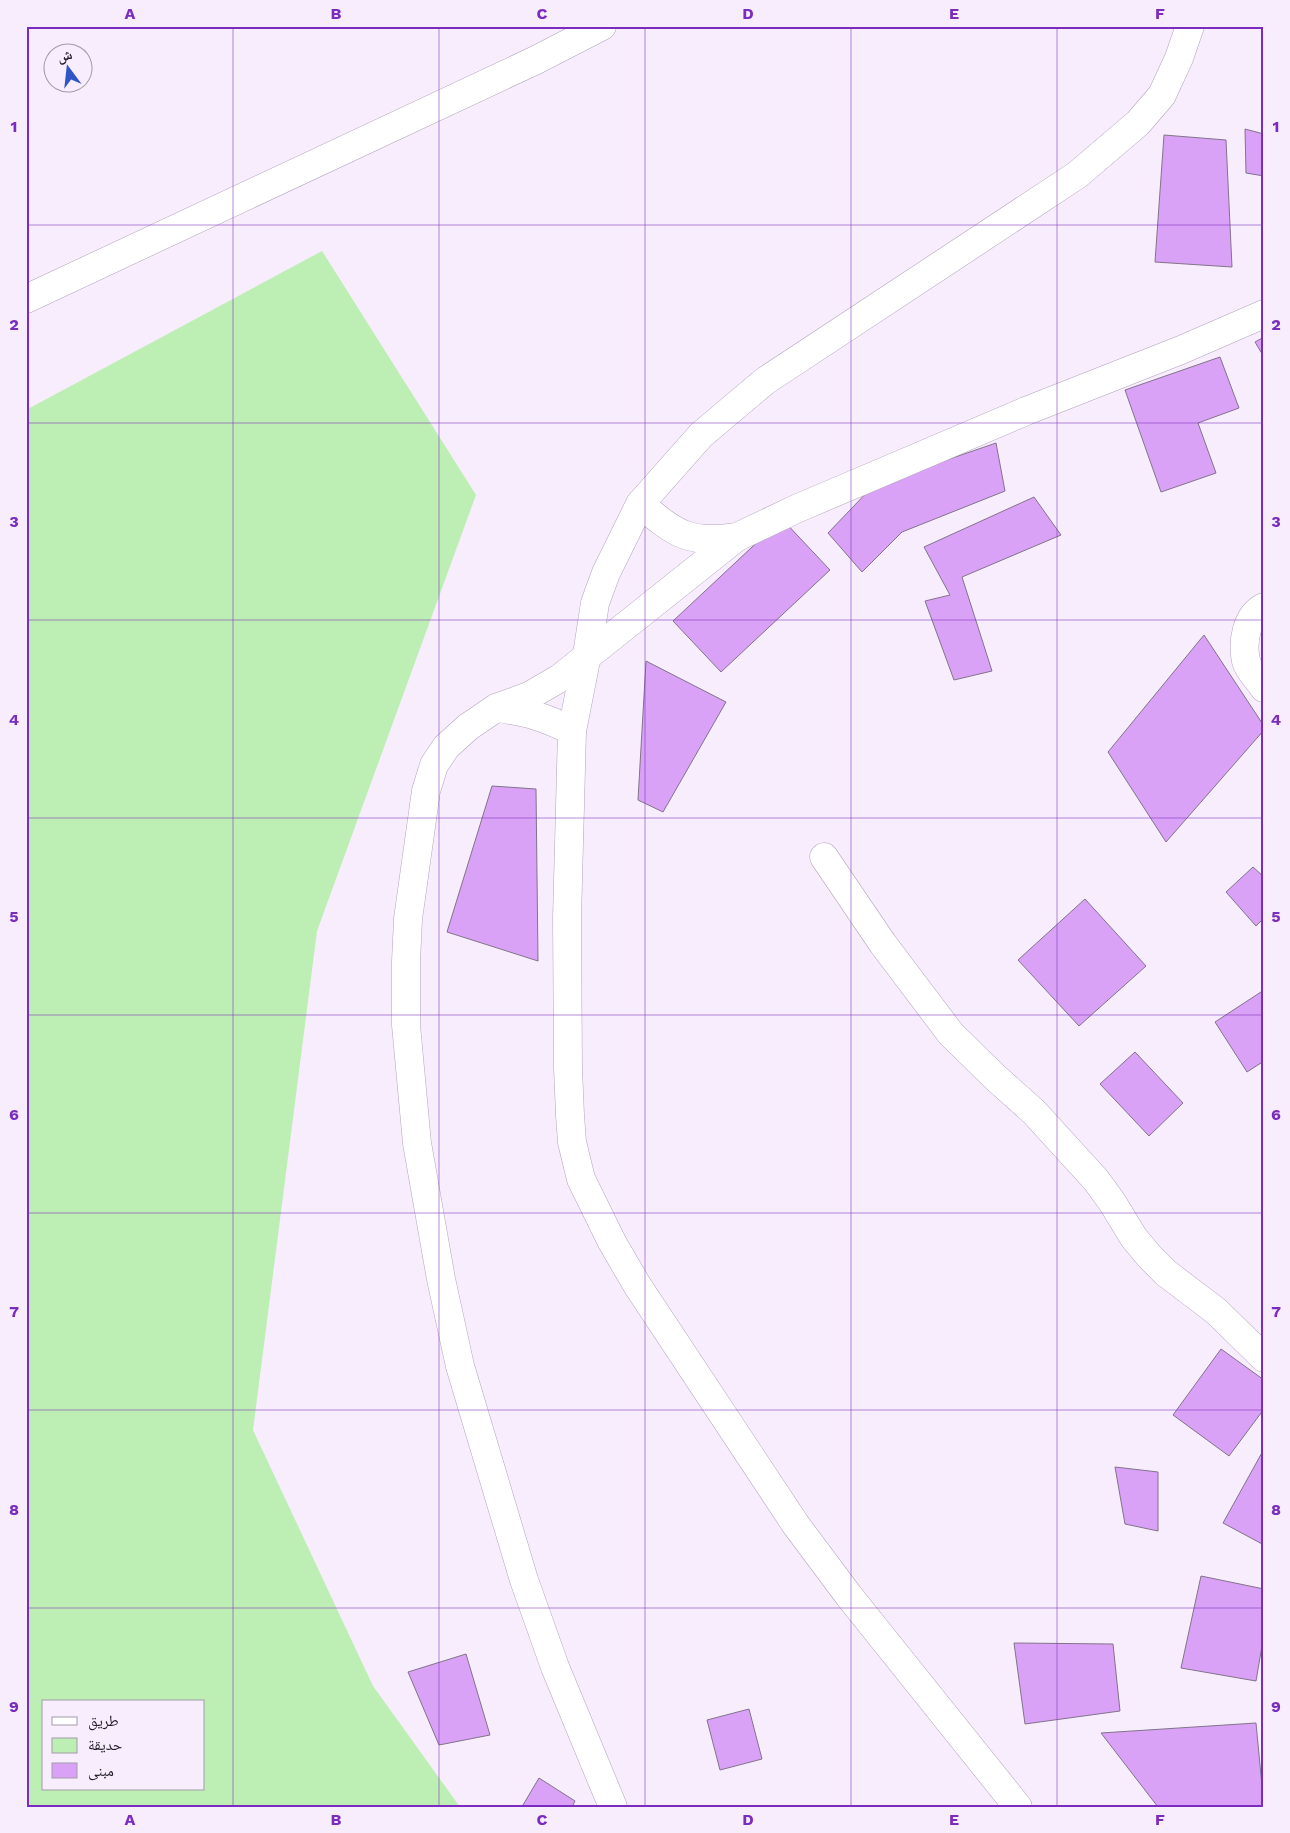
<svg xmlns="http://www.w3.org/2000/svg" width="1290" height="1833" font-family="'Work Sans','Noto Naskh Arabic',sans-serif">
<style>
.green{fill:#bdeeb3;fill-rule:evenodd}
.building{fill:#daa2f6;stroke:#82738a}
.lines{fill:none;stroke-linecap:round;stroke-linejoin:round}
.street-casing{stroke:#b3a4bc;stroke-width:29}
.secondary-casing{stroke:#b3a4bc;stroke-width:29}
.street{stroke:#fff;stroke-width:28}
.secondary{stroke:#fff;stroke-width:28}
.grid{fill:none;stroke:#7b2cbf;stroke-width:1;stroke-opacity:0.55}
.neatline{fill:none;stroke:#7b2cbf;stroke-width:2}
.grid-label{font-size:16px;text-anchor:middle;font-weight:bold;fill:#7b2cbf}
</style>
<rect width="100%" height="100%" fill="#f7edfd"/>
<path class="green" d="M322 251 476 495 317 931 253 1430 373 1686 460 1807H26V410ZM44 1702H204V1789H44Z"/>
<g class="building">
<polygon points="1245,129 1264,134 1264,176 1246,173"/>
<polygon points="1164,135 1226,140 1232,267 1155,262"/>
<polygon points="1264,337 1264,357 1255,342"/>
<polygon points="1220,357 1239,408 1198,423 1216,473 1161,492 1125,390"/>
<polygon points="996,443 1005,491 902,532 862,572 828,533 874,485"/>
<polygon points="1034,497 1061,535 962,577 992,671 954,680 925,601 950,595 924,547"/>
<polygon points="782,519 830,570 721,672 673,621"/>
<polygon points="1204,635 1264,726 1264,730 1166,842 1108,752"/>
<polygon points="646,661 726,702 663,812 638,800"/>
<polygon points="492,786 536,789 538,961 447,932"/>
<polygon points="1253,867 1264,877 1264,918 1256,926 1226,892"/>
<polygon points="1085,899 1146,966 1079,1026 1018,960"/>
<polygon points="1264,990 1264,1061 1247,1072 1215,1022"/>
<polygon points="1135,1052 1183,1103 1149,1136 1100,1084"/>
<polygon points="1221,1349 1264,1380 1264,1409 1229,1456 1173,1415"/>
<polygon points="1264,1449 1264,1545 1223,1523"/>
<polygon points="1115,1467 1158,1472 1158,1531 1125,1524"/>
<polygon points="1201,1576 1264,1589 1264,1634 1256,1681 1181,1668"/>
<polygon points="1014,1643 1113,1644 1120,1711 1025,1724"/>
<polygon points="466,1654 490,1735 439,1745 408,1672"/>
<polygon points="749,1709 762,1759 720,1770 707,1720"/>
<polygon points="1256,1723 1264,1807 1158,1807 1101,1733"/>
<polygon points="539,1778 575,1801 572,1807 526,1807 523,1805"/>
</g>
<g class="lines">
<g class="street-casing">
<g id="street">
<path d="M1264 607C1246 616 1242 642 1246 661 1248 670 1259 680 1264 688"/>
<polyline points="587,655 572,731 567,919 568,1068 570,1115 572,1142 581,1179 612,1242 637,1285 796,1525 849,1596 1018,1807"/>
<polyline points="824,857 883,944 951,1034 996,1078 1034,1112 1096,1180 1112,1202 1134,1238 1150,1257 1166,1273 1216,1311 1264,1358"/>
</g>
</g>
<g class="secondary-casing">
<g id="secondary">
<polyline points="26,299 536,60 602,26"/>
<path d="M640 504C676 534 688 544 737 537"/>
<polyline points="587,655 595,603 606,573 640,504 701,435 765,381 1077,175 1138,123 1162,95 1179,58 1190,26"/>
<path d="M497 708C527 712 545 717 572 731"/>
<polyline points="613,1807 555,1667 524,1580 460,1366 441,1279 417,1143 406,1025 406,962 408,919 426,791 434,765 446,747 468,727 496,708 529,696 560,678 737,537 796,509 1026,411 1181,350 1264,314"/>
</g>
</g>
<use href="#street" class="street"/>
<use href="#secondary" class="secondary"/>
</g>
<path class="grid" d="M233 26V1807M439 26V1807M645 26V1807M851 26V1807M1057 26V1807M26 225H1264M26 423H1264M26 620H1264M26 818H1264M26 1015H1264M26 1213H1264M26 1410H1264M26 1608H1264"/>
<rect width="1290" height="1833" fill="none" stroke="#f7edfd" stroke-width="55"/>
<rect x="42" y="1700" width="162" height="90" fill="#f7edfd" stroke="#a39ba9"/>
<rect x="52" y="1717" width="25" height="8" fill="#ffffff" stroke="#a39ba9"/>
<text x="88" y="1726" font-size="15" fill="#26202a">طريق</text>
<rect x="52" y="1738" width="25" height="15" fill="#bdeeb3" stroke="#a39ba9"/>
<text x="88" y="1750" font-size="15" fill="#26202a">حديقة</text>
<rect x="52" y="1763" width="25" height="15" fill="#daa2f6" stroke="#a39ba9"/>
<text x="88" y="1776" font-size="15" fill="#26202a">مبنى</text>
<g transform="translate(68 68) rotate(345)"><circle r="24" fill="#f7edfd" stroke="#a39ba9"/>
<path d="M0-4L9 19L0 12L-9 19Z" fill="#3055c5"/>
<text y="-8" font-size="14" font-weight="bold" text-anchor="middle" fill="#26202a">ش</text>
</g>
<rect x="28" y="28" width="1234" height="1778" class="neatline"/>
<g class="grid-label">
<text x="130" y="19">A</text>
<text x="336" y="19">B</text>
<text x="542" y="19">C</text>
<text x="748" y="19">D</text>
<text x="954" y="19">E</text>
<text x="1160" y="19">F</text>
<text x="14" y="132">1</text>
<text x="1276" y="132">1</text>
<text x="14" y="330">2</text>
<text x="1276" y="330">2</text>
<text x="14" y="527">3</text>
<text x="1276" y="527">3</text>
<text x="14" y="725">4</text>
<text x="1276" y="725">4</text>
<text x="14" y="922">5</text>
<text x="1276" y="922">5</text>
<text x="14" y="1120">6</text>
<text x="1276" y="1120">6</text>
<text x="14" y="1317">7</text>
<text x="1276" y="1317">7</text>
<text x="14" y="1515">8</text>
<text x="1276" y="1515">8</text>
<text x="14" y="1712">9</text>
<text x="1276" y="1712">9</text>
<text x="130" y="1825">A</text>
<text x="336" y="1825">B</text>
<text x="542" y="1825">C</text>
<text x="748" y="1825">D</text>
<text x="954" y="1825">E</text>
<text x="1160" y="1825">F</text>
</g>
</svg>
